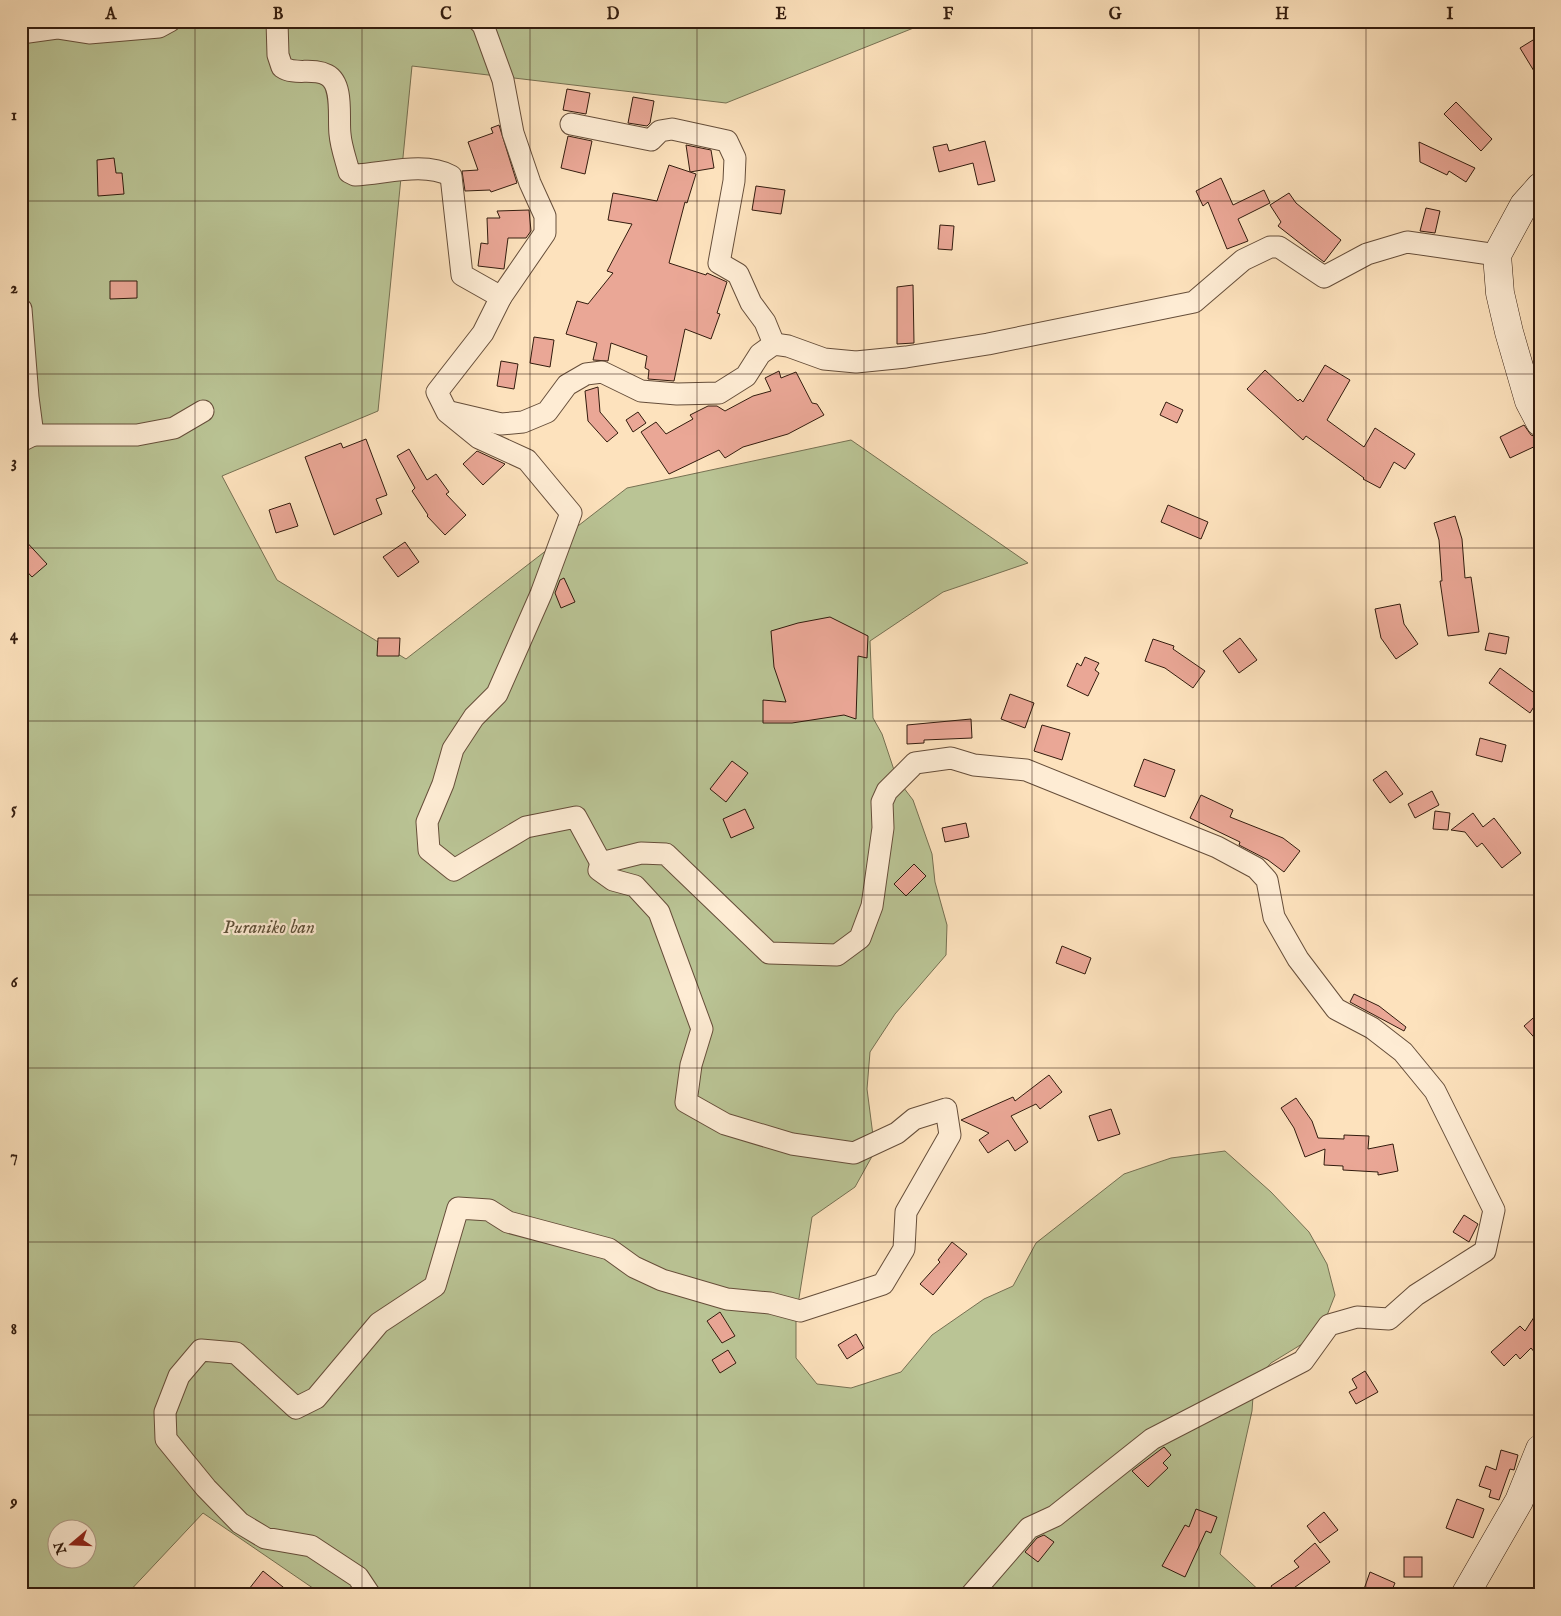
<svg xmlns="http://www.w3.org/2000/svg" width="1561" height="1616" font-family="'IM FELL English',serif">
<style>
.green{fill:#bac495;stroke:#767052;fill-rule:evenodd}
.building{fill:#eaa796;stroke:#331c0e}
.lines{fill:none;stroke-linecap:round;stroke-linejoin:round}
.street-casing{stroke:#664e3a;stroke-width:23}
.secondary-casing{stroke:#331c0e;stroke-width:29}
.street{stroke:#feecd4;stroke-width:21}
.secondary{stroke:#feecd4;stroke-width:28}
.grid{fill:none;stroke:#331c0e;stroke-width:1;stroke-opacity:0.55}
.labels{text-anchor:middle;stroke-width:4.5;stroke-linejoin:round;paint-order:stroke}
.park-label{font-size:19px;font-style:italic;fill:#5c4e36;stroke:#feecd4}
.neatline{fill:none;stroke:#331c0e;stroke-width:2}
.grid-label{font-size:16px;text-anchor:middle;font-weight:bold;fill:#331c0e}
</style>
<rect width="100%" height="100%" fill="#fde2bd"/>
<filter id="stains"><feTurbulence type="fractalNoise" baseFrequency=".004" numOctaves="4"/><feColorMatrix values="0 0 0 0 .2 0 0 0 0 .09 0 0 0 0 .02 0 0 0 .5 -.17"/></filter>
<radialGradient id="worn" r=".72"><stop offset=".6" stop-color="#630" stop-opacity="0"/><stop offset="1" stop-color="#630" stop-opacity=".3"/></radialGradient>
<path class="green" d="M21 21H931L726 103 412 66 378 411 222 476 277 580 406 659 627 488 851 440 1028 563 943 592 870 641 873 718 882 734 897 779 913 800 932 854 935 882 947 925 946 955 895 1014 870 1052 867 1089 875 1151 855 1187 812 1217 796 1317V1358L817 1384 851 1388 901 1372 932 1335 984 1299 1013 1286 1036 1243 1124 1174 1171 1158 1225 1151 1271 1192 1309 1232 1327 1264 1335 1295 1320 1333 1271 1363 1254 1382 1252 1411 1220 1554 1264 1595H323L203 1513 126 1595H21ZM58 1528H88V1558H58Z"/>
<g class="building">
<polygon points="1533,40 1540,50 1540,81 1520,48"/>
<polygon points="567,89 590,93 586,114 563,110"/>
<polygon points="633,97 654,101 650,123 647,126 628,123"/>
<polygon points="1456,102 1492,139 1481,151 1444,114"/>
<polygon points="499,125 517,183 491,192 490,190 465,191 462,171 478,170 468,142 493,133 491,128"/>
<polygon points="568,136 592,141 585,174 561,168"/>
<polygon points="985,141 995,181 978,185 973,163 939,172 933,147 947,144 949,151"/>
<polygon points="1419,142 1475,168 1466,182 1449,171 1447,175 1420,162"/>
<polygon points="686,145 711,150 714,168 690,172"/>
<polygon points="114,158 116,173 122,173 124,194 98,196 97,160"/>
<polygon points="669,165 696,174 687,203 685,202 669,263 706,275 707,273 727,282 717,313 720,314 711,339 685,329 674,381 648,379 649,370 645,368 647,356 611,343 608,361 593,360 597,343 566,334 577,301 588,304 613,273 607,271 632,224 608,220 613,193 657,201"/>
<polygon points="1221,178 1233,205 1264,190 1270,203 1238,219 1248,241 1227,249 1208,202 1203,206 1196,191"/>
<polygon points="756,186 785,190 781,214 752,210"/>
<polygon points="1289,193 1296,203 1341,240 1324,262 1278,226 1281,222 1270,205"/>
<polygon points="1426,208 1440,211 1435,233 1420,231"/>
<polygon points="529,210 531,231 526,238 508,238 504,269 478,266 481,243 488,244 487,218 500,218 497,211"/>
<polygon points="940,225 954,226 952,250 938,249"/>
<polygon points="110,281 137,281 137,298 110,299"/>
<polygon points="913,285 914,343 897,344 897,287"/>
<polygon points="534,337 554,340 550,367 530,363"/>
<polygon points="501,361 518,364 514,389 497,386"/>
<polygon points="1325,365 1350,380 1327,420 1364,447 1375,428 1415,454 1405,469 1394,462 1380,488 1363,479 1364,478 1306,436 1303,440 1247,389 1265,370 1298,401 1300,399 1303,402"/>
<polygon points="779,371 781,378 796,372 812,403 817,404 824,415 788,434 743,447 725,458 719,450 669,474 641,432 656,422 666,434 693,419 690,415 708,406 717,406 725,411 753,396 771,391 765,378"/>
<polygon points="598,387 600,412 618,433 607,442 588,421 585,391"/>
<polygon points="1166,402 1183,410 1177,423 1160,415"/>
<polygon points="638,412 646,423 633,432 626,420"/>
<polygon points="1524,425 1531,435 1539,438 1540,444 1510,458 1500,437"/>
<polygon points="366,439 387,495 376,499 382,514 334,535 305,457 341,443 343,448"/>
<polygon points="409,449 427,480 436,474 449,492 446,494 466,515 445,535 427,516 428,515 412,491 415,488 397,456"/>
<polygon points="477,451 505,464 483,485 463,464"/>
<polygon points="290,503 298,526 276,533 269,510"/>
<polygon points="1168,505 1208,522 1201,539 1161,522"/>
<polygon points="1455,516 1462,539 1465,578 1471,577 1479,632 1448,636 1440,581 1442,581 1439,540 1434,523"/>
<polygon points="21,536 47,564 32,577 21,565"/>
<polygon points="405,542 419,562 398,577 383,557"/>
<polygon points="564,578 575,602 561,608 555,593 560,580"/>
<polygon points="1400,604 1404,624 1418,644 1396,659 1381,638 1375,609"/>
<polygon points="830,617 868,636 867,658 858,656 856,719 844,715 792,723 763,723 763,700 786,702 774,667 771,631 798,623"/>
<polygon points="1489,633 1509,637 1506,654 1485,650"/>
<polygon points="378,638 400,638 399,656 377,656"/>
<polygon points="1240,638 1257,660 1239,673 1223,651"/>
<polygon points="1153,639 1174,646 1173,649 1205,671 1193,688 1165,668 1145,661"/>
<polygon points="1085,657 1099,663 1095,670 1099,673 1088,696 1067,686 1077,663 1081,666"/>
<polygon points="1500,668 1540,697 1530,713 1489,683"/>
<polygon points="1010,694 1034,703 1025,728 1001,719"/>
<polygon points="971,719 972,738 924,740 924,743 907,744 907,725"/>
<polygon points="1042,725 1070,733 1062,760 1034,751"/>
<polygon points="1480,738 1506,745 1502,762 1476,755"/>
<polygon points="1144,759 1175,770 1165,797 1134,786"/>
<polygon points="732,761 748,773 726,802 710,789"/>
<polygon points="1386,771 1403,794 1390,803 1373,780"/>
<polygon points="1432,791 1439,805 1415,818 1408,804"/>
<polygon points="1201,795 1233,810 1230,817 1283,838 1300,851 1284,872 1268,860 1239,845 1240,842 1190,818"/>
<polygon points="745,809 754,828 731,838 723,819"/>
<polygon points="1435,811 1450,813 1448,830 1433,829"/>
<polygon points="1473,813 1483,827 1494,818 1521,853 1502,868 1482,843 1477,847 1465,832 1451,830"/>
<polygon points="966,823 969,837 945,842 942,828"/>
<polygon points="914,864 926,876 906,896 894,884"/>
<polygon points="1062,946 1091,958 1085,974 1056,963"/>
<polygon points="1354,994 1379,1006 1406,1027 1404,1031 1350,1002"/>
<polygon points="1540,1012 1540,1044 1524,1026"/>
<polygon points="1049,1075 1062,1092 1040,1109 1036,1104 1011,1116 1028,1142 1015,1151 1008,1140 988,1153 979,1140 989,1133 961,1120 1013,1097 1015,1101"/>
<polygon points="1296,1098 1312,1121 1318,1138 1344,1139 1344,1135 1369,1136 1368,1149 1393,1144 1398,1171 1378,1175 1378,1172 1343,1170 1343,1166 1324,1165 1325,1149 1305,1157 1294,1128 1281,1108"/>
<polygon points="1111,1109 1120,1134 1098,1141 1089,1116"/>
<polygon points="1464,1215 1478,1224 1469,1242 1453,1232"/>
<polygon points="952,1242 967,1254 933,1295 920,1284 940,1262 938,1260"/>
<polygon points="1540,1308 1540,1359 1531,1348 1520,1359 1516,1354 1504,1366 1491,1352 1520,1326 1525,1331"/>
<polygon points="720,1312 735,1336 722,1343 707,1321"/>
<polygon points="856,1334 864,1348 847,1359 838,1345"/>
<polygon points="728,1350 736,1363 720,1373 712,1360"/>
<polygon points="1365,1371 1378,1392 1356,1404 1349,1392 1357,1388 1352,1379"/>
<polygon points="1164,1447 1171,1455 1163,1463 1168,1468 1148,1487 1132,1471"/>
<polygon points="1501,1450 1518,1455 1514,1470 1510,1469 1499,1500 1489,1497 1491,1490 1479,1486 1486,1466 1496,1470"/>
<polygon points="1457,1499 1484,1509 1473,1538 1446,1528"/>
<polygon points="1196,1509 1217,1517 1211,1533 1206,1531 1185,1577 1162,1566 1185,1525 1189,1527"/>
<polygon points="1324,1512 1338,1530 1320,1543 1307,1526"/>
<polygon points="1044,1535 1054,1542 1038,1562 1025,1552 1037,1538"/>
<polygon points="1315,1543 1330,1562 1284,1595 1276,1595 1271,1586 1299,1567 1294,1561"/>
<rect x="1404" y="1557" width="18" height="20"/>
<polygon points="263,1571 293,1595 256,1595 249,1589"/>
<polygon points="1370,1572 1395,1583 1390,1595 1362,1595"/>
</g>
<g class="lines">
<g class="street-casing">
<g id="street">
<path d="M277 21 278 55 282 67C295 76 312 67 327 75 344 84 338 118 340 134 341 147 346 160 349 172L355 175C384 174 424 161 451 176L462 275 501 297"/>
<polyline points="479,21 483,25 503,80 513,133 530,183 545,216 545,233 501,297 483,333 437,392 447,412 479,438 527,460 571,513 541,594 497,694 474,717 453,749 443,784 427,822 429,850 454,870 526,827 576,817 601,863 641,853 666,854 769,953 837,955 860,938 872,906 883,828 882,802 887,791 915,763 951,758 974,765 1026,770 1217,847 1256,868 1267,880 1274,917 1298,959 1336,1009 1372,1028 1403,1052 1435,1091 1494,1210 1485,1251 1416,1295 1389,1319 1357,1317 1329,1325 1303,1361 1152,1439 1055,1516 1029,1528 971,1595"/>
<polyline points="21,33 57,28 89,33 159,27 170,21"/>
<polyline points="571,124 651,140 660,131 672,129 727,141 735,158 734,181 719,263 738,274 751,303 765,322 774,344"/>
<polyline points="21,309 28,397 33,435 21,441"/>
<polyline points="450,412 501,424 523,422 547,412 567,385 586,374 602,372 641,391 677,394 719,393 746,376 760,354 774,344 788,346 824,359 856,362 906,357 988,344 1194,302 1243,260 1270,247 1279,247 1324,277 1367,254 1407,242 1497,255"/>
<polyline points="33,435 137,435 174,428 203,411"/>
<polyline points="370,1595 358,1577 311,1546 265,1538 240,1523 206,1488 166,1439 165,1412 179,1376 201,1350 236,1353 296,1408 316,1398 379,1323 435,1286 458,1208 489,1210 508,1222 609,1249 634,1267 662,1280 727,1299 770,1303 800,1311 883,1284 904,1249 906,1212 950,1135 946,1109 914,1119 897,1133 854,1153 792,1144 725,1124 686,1102 691,1065 702,1029 659,912 635,886 613,880 599,870 601,863"/>
</g>
</g>
<g class="secondary-casing">
<g id="secondary">
<polyline points="1540,187 1524,205 1497,255 1500,293 1509,332 1529,401 1540,422"/>
<polyline points="1465,1595 1519,1501 1540,1449"/>
</g>
</g>
<use href="#street" class="street"/>
<use href="#secondary" class="secondary"/>
</g>
<path class="grid" d="M195 21V1595M362 21V1595M530 21V1595M697 21V1595M864 21V1595M1032 21V1595M1199 21V1595M1366 21V1595M21 201H1540M21 374H1540M21 548H1540M21 721H1540M21 895H1540M21 1068H1540M21 1242H1540M21 1415H1540"/>
<g class="labels">
<g class="park-label">
<text x="269" y="933">Puraniko ban</text>
</g>
</g>
<rect width="1561" height="1616" fill="none" stroke="#fde2bd" stroke-width="55"/>
<g transform="translate(72 1544) rotate(251)"><circle r="24" fill="#feecd4" stroke="#ad9985"/>
<path d="M0-4L9 19L0 12L-9 19Z" fill="#8f2418"/>
<text y="-8" font-size="14" font-weight="bold" text-anchor="middle" fill="#331c0e">N</text>
</g>
<rect x="28" y="28" width="1506" height="1560" class="neatline"/>
<g class="grid-label">
<text x="111" y="19">A</text>
<text x="278" y="19">B</text>
<text x="446" y="19">C</text>
<text x="613" y="19">D</text>
<text x="781" y="19">E</text>
<text x="948" y="19">F</text>
<text x="1115" y="19">G</text>
<text x="1282" y="19">H</text>
<text x="1450" y="19">I</text>
<text x="14" y="120">1</text>
<text x="14" y="293">2</text>
<text x="14" y="467">3</text>
<text x="14" y="640">4</text>
<text x="14" y="814">5</text>
<text x="14" y="987">6</text>
<text x="14" y="1161">7</text>
<text x="14" y="1334">8</text>
<text x="14" y="1507">9</text>
</g>
<rect width="100%" height="100%" filter="url(#stains)"/>
<rect width="100%" height="100%" fill="url(#worn)"/>
</svg>
